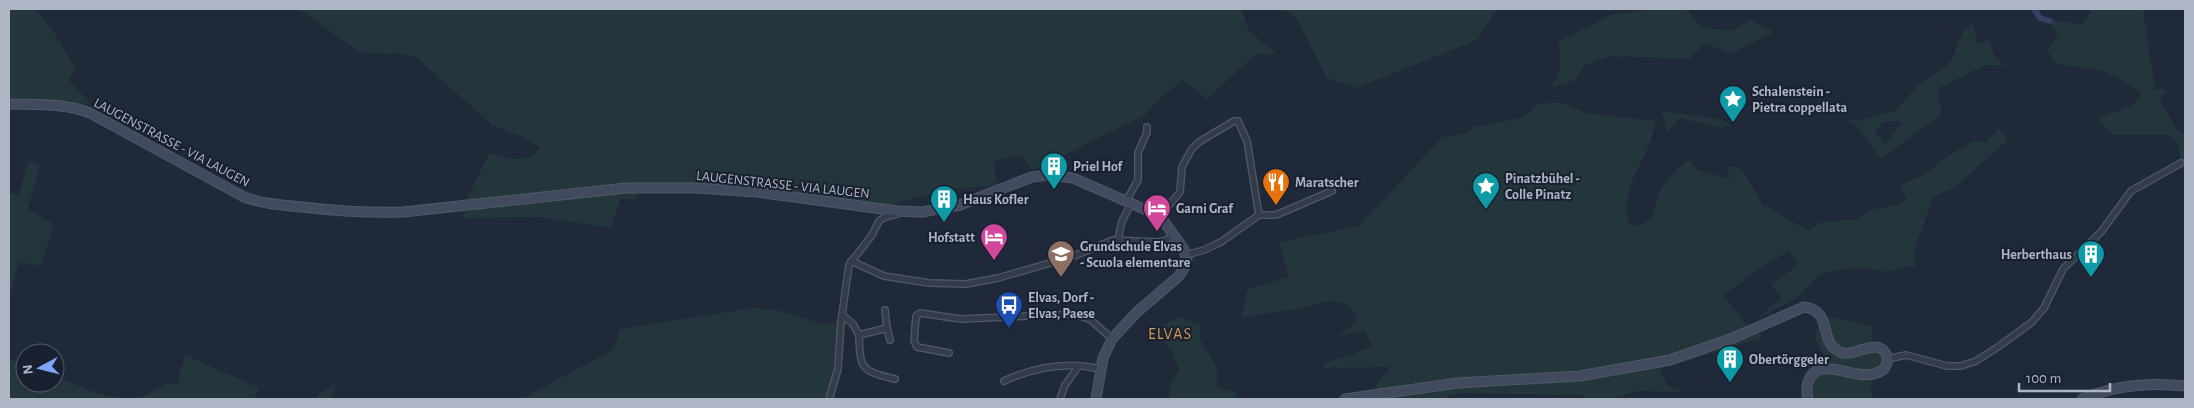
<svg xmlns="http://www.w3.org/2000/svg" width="2194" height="408" font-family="'Alegreya Sans',sans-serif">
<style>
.green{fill:#22363b;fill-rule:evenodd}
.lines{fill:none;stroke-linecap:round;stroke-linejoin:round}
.canal{stroke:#324262;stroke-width:6}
.street-casing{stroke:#515968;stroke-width:8}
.secondary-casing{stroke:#515968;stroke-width:11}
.street{stroke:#343b4a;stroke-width:5.5}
.secondary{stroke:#424a5d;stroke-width:9}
.labels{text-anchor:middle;stroke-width:4;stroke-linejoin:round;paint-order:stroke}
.poi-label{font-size:14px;font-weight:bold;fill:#aeb6c6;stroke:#19202f;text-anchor:start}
.street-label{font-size:14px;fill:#aeb6c6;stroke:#19202f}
.quarter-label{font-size:16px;letter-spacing:1px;fill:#d89a58;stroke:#19202f}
</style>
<rect width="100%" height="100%" fill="#20293a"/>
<g class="green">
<polygon points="9,9 34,9 52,29 75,68 69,80 91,104 9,101"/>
<polygon points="298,9 1241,9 1249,31 1277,54 1256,54 1207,99 1183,80 1164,95 1144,116 1033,170 1021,155 993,161 997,185 943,190 890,205 640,190 634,200 621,198 611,228 539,217 463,218 464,205 489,153 509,159 530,158 540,148 523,137 493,126 417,58 398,53 381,54 360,52"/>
<polygon points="1283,9 1497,9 1477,40 1356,88 1327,78 1297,19"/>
<path d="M1655 9H1685L1703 28 1731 31 1751 20 1774 32 1741 49 1729 53 1705 43 1689 59 1610 56 1584 66 1575 80 1550 88C1562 73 1562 58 1558 41L1614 14Z"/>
<polygon points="2091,9 2143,9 2155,90 2166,89 2160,100 2179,133 2185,134 2185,160 2181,163 2179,144 2169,135 2113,135 2097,119 2133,105 2141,94 2118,78 2100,70 2057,64 2047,51 2058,33 2045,18 2081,25 2090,14"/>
<path d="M1973 22 1977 43 1990 41 1994 56 2005 66 1985 65 1937 89 1942 114 1881 159 1856 125 1847 121 1865 119 1896 110 1919 84 1948 65 1953 57 1964 30ZM1903 121 1886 144 1875 132 1883 122Z"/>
<path d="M1561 102 1587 113 1655 121C1654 154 1618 184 1628 222L1635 226C1661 221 1651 203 1663 186 1669 175 1679 168 1688 160L1698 170 1730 179 1727 167H1737L1744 172 1762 204 1809 231 1819 223 1856 219 1870 210 1900 204 1907 199 1900 185 1927 173 1942 160 1973 141 1986 143 1998 128 2008 140 1954 188 1934 196 1914 249 1915 267H1907L1888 272 1857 267 1822 273 1795 299 1754 321 1781 298 1771 284 1798 265 1789 251 1758 270 1724 295 1743 321 1764 337 1660 369 1667 385 1685 392 1638 391 1610 399H1592L1577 395 1459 393 1442 399H1387L1373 390 1390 367 1324 368V363L1352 355 1373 346 1364 331 1338 336 1354 324 1358 316 1346 304 1329 301 1292 310 1241 317 1248 289 1289 277 1279 242 1359 226 1442 137 1467 133 1473 127 1520 118 1526 116 1537 104Z"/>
<polygon points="1662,111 1724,120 1730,125 1720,128 1680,118 1667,132"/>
<polygon points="28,162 40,164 28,209 54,224 41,266 19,262 9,299 9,193 19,195"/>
<polygon points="753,308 780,311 826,325 839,320 836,399 522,399 614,349 620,329"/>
<polygon points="1821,315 1872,326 1872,347 1878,347 1887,364 1872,374 1871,390 1873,399 1808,399 1807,382 1824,369 1825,357 1815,338"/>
<polygon points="1178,317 1201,325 1200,339 1217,367 1217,387 1235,392 1236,399 1170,399 1169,387 1179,370 1172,351 1158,334 1163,325"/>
<path d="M185 355 260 388 253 399H9V358L25 367V383H55V377C81 385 117 407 145 395 153 392 161 386 169 382L177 386Z"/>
<polygon points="336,383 332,399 313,399"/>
</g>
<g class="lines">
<polyline class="canal" points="2034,9 2040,18 2050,21"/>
<g class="street-casing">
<g id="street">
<polyline points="1126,201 1138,180 1138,153 1147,132 1147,127"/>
<polyline points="1160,216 1180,192 1182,167 1191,150 1199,142 1234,121 1238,121 1247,141 1259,215"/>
<polyline points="1118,239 1122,221 1131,204"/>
<polyline points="1186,255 1204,250 1221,242 1259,215 1276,215 1332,191"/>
<polyline points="851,261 884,276 929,283 966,284 998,278 1074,256 1113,240 1157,242 1165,241 1173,235"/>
<polyline points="842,315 853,324 859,335 887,328 885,310"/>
<polyline points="887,328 890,340"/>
<path d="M859 335C860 369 861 371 895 379"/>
<polyline points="949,353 917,347 914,341 916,316 920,313 961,319 1075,314 1091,320 1112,339"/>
<polyline points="1887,359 1906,355 1947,366 1961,366 1976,361 1998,347 2032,322 2044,308 2063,269 2101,232 2131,191 2181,163"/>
<path d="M1004 381C1035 367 1067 361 1100 369"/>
<polyline points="829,399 838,369 841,322 849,265 872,235 879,221 885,217 897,214 897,211"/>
<polyline points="1060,399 1065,385 1078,367"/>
</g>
</g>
<g class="secondary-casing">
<g id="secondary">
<path d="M9 104C37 105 64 103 90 113L244 197C263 204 282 205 302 207 336 211 369 213 403 212L626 188H697L757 192 897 211 922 212 960 205 1032 177 1049 175 1073 178 1160 216 1183 248 1187 259 1184 268 1179 276 1137 312 1112 339 1103 358 1096 399"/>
<path d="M1345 399 1458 383 1580 376 1670 360 1733 338 1804 307C1834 311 1818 343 1840 352 1854 359 1877 336 1886 354 1889 360 1887 364 1884 369 1865 383 1844 367 1823 369 1808 371 1805 387 1808 399"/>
<path d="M2082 399C2115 385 2149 382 2185 386"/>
</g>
</g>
<use href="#street" class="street"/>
<use href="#secondary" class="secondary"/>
</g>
<defs>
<g id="sight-pin" transform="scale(1.4375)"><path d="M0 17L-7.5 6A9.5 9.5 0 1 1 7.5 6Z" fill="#0f9aa8" stroke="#19202f"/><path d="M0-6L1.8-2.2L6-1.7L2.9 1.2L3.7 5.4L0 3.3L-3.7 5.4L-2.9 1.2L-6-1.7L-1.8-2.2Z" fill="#fff"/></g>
<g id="building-pin" transform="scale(1.4375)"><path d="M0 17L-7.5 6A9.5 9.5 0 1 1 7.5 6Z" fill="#0f9aa8" stroke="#19202f"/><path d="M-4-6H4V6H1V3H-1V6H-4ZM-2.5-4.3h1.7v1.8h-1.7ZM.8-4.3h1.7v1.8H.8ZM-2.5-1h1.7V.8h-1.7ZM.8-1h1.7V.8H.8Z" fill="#fff"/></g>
<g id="restaurant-pin" transform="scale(1.4375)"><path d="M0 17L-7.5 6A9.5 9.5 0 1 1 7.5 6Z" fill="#e8710a" stroke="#19202f"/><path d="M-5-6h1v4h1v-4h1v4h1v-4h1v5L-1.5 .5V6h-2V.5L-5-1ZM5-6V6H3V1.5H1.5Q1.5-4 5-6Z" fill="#fff"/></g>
<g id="hotel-pin" transform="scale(1.4375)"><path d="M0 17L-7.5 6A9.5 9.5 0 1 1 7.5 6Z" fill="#d1479c" stroke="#19202f"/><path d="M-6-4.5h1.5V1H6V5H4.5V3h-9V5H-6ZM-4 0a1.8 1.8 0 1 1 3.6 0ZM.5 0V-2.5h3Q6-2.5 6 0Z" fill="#fff"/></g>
<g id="school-pin" transform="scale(1.4375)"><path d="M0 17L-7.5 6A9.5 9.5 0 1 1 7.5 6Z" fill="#8d6e63" stroke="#19202f"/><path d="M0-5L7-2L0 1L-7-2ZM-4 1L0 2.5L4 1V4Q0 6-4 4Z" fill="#fff"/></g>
<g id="bus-pin" transform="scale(1.4375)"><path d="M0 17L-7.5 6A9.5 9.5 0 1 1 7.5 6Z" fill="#1a4fb4" stroke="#19202f"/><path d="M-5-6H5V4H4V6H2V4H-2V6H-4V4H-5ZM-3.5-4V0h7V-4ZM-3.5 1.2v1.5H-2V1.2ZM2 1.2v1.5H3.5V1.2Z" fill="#fff"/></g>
</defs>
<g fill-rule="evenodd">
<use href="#sight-pin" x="1733" y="99"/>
<use href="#building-pin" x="1054" y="166"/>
<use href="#restaurant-pin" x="1276" y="182"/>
<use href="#sight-pin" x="1486" y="186"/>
<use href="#building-pin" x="944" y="199"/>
<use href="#hotel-pin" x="1157" y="208"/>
<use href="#hotel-pin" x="994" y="237"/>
<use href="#school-pin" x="1061" y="254"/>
<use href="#building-pin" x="2091" y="254"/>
<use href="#bus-pin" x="1009" y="305"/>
<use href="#building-pin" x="1730" y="359"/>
</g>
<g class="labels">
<g class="poi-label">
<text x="1752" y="96">Schalenstein -<tspan x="1752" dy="16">Pietra coppellata</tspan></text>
<text x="1073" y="171">Priel Hof</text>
<text x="1505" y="183">Pinatzbühel -<tspan x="1505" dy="16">Colle Pinatz</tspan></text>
<text x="1295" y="187">Maratscher</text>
<text x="963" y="204">Haus Kofler</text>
<text x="1176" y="213">Garni Graf</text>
<text x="975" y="242" text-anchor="end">Hofstatt</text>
<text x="1080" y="251">Grundschule Elvas<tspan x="1080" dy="16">- Scuola elementare</tspan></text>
<text x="2072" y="259" text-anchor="end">Herberthaus</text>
<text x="1028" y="302">Elvas, Dorf -<tspan x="1028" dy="16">Elvas, Paese</tspan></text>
<text x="1749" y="364">Obertörggeler</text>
</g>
<g class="street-label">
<text transform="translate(172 142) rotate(28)" y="5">LAUGENSTRASSE - VIA LAUGEN</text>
<text transform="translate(783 184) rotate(6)" y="5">LAUGENSTRASSE - VIA LAUGEN</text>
</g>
<g class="quarter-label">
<text x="1170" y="339">ELVAS</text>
</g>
</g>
<rect width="2194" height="408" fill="none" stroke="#aeb6c6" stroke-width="20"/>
<g transform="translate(40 368) rotate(263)"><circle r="24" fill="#19202f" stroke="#555c6b"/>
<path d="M0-4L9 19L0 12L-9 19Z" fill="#7ea4fc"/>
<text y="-8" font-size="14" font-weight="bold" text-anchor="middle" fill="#aeb6c6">N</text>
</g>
<path d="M2019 383v8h91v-8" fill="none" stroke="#aeb6c6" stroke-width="2.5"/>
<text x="2026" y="383" font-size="15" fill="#aeb6c6" stroke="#19202f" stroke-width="4" paint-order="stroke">100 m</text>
</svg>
